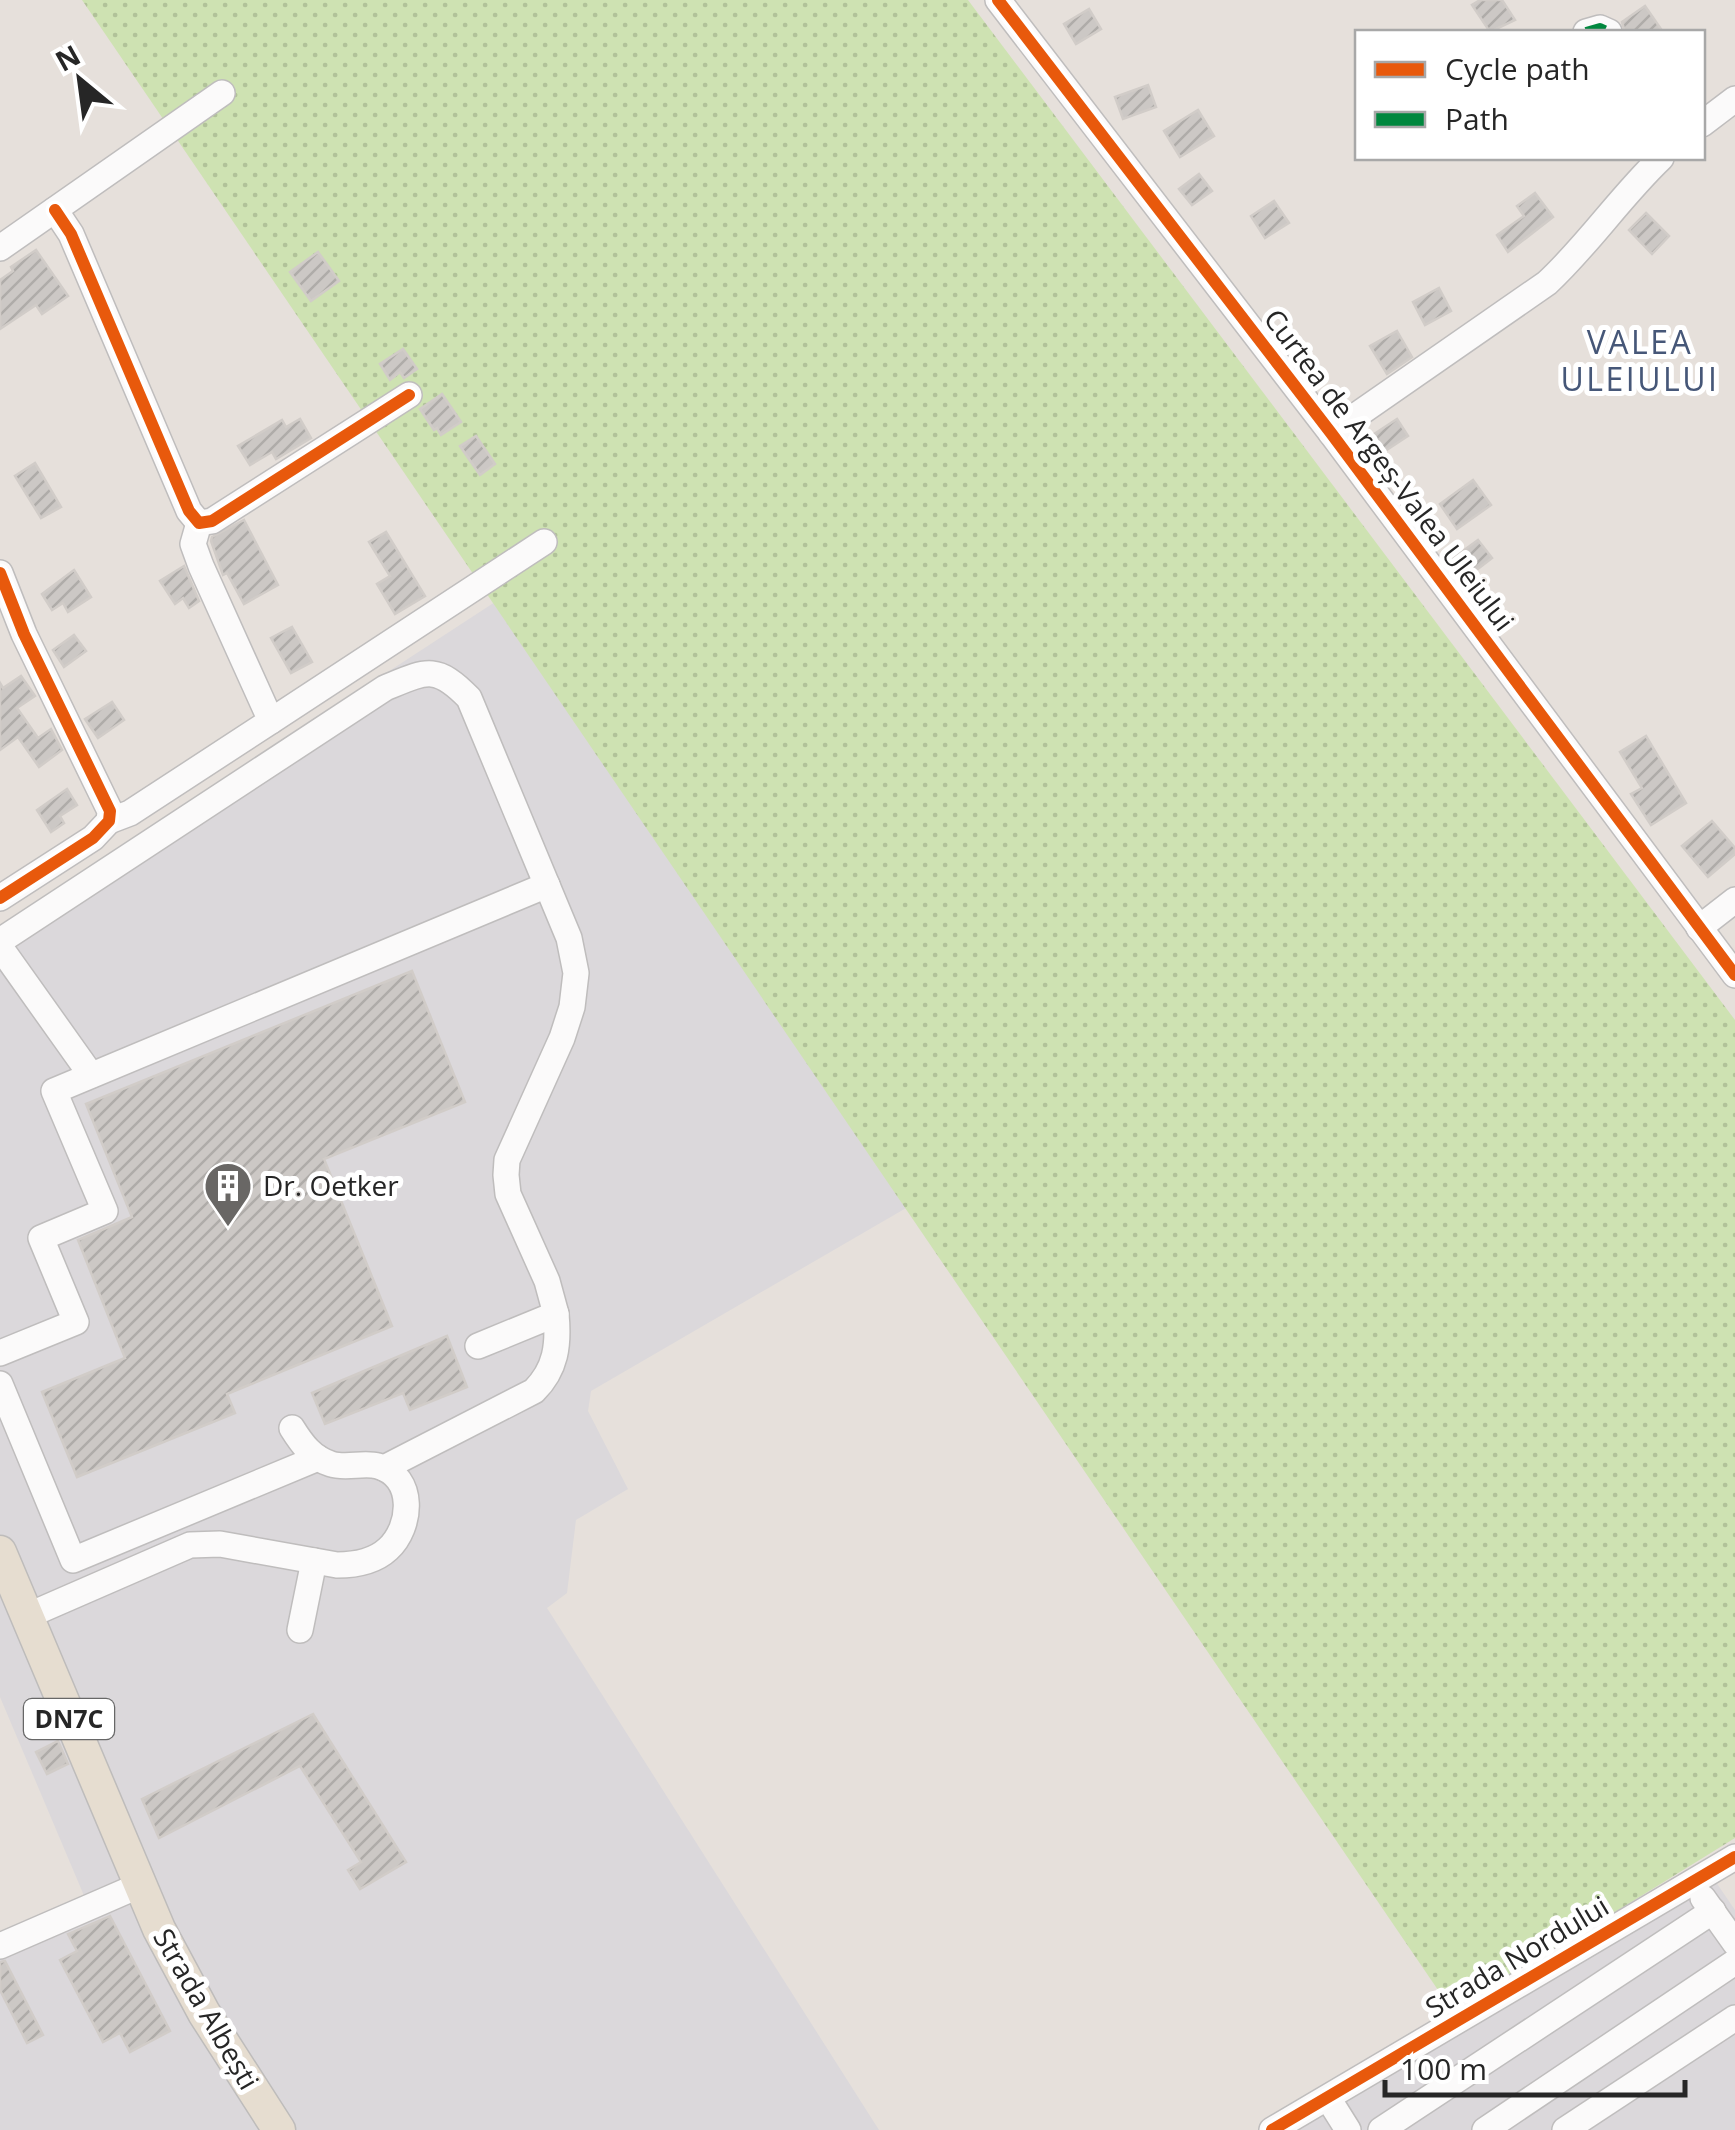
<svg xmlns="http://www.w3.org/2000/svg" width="1735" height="2130" font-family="'Open Sans',sans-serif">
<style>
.industrial{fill:#dbd8db}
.green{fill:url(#green-dots)}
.building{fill:url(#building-hatch);stroke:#d1ccc8;stroke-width:2.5}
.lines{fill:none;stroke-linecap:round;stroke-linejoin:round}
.minor-casing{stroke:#bfbdbd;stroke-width:28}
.major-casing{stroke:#bebcbb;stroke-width:35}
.minor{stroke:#fbfafa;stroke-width:25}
.major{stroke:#e6ddd0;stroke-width:32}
.quiet{stroke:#00873e;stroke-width:10;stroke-dasharray:20 10;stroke-linecap:butt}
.cycleway-casing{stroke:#fff;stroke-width:19}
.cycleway{stroke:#e8590c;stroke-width:12}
.labels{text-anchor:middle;stroke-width:10;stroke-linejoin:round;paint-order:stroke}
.shield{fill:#fff;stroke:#676767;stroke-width:2.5}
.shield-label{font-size:25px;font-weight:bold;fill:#262626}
.street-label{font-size:28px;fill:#262626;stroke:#fff}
.poi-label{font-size:28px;fill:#262626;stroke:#fff;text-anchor:start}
.quarter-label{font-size:32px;letter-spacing:2.5px;fill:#465778;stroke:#fff}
</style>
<defs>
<pattern id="green-dots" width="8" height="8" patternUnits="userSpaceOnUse" patternTransform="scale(2.5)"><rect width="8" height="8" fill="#cee2b2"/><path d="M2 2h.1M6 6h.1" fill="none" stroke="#b1c299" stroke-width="1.8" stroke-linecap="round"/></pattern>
<pattern id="building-hatch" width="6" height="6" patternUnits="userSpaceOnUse" patternTransform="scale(2.5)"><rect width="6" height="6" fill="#ccc8c5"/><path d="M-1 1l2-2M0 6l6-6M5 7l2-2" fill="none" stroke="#afaca9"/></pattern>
</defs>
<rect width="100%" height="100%" fill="#e6e0db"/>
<g class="industrial">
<polygon points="561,559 1006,1150 591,1391 588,1411 628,1489 576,1520 567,1593 547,1608 879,2130 0,2130 0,1945 85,1898 0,1697 0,925"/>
<polygon points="1707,1869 1735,1910 1735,2130 1264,2130"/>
</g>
<polygon class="green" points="82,0 968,0 1735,1020 1735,1838 1453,2012"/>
<g class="building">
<polygon points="1480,0 1502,0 1515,20 1490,32 1472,5"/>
<polygon points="1645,6 1663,32 1625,32 1622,22"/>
<polygon points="1089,9 1101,29 1076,44 1064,24"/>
<polygon points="1148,85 1156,107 1123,119 1115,97"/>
<polygon points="1198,110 1214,136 1180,157 1164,131"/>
<polygon points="1199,174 1212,191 1192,205 1179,189"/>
<polygon points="1535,193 1553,217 1508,252 1497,235 1524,216 1517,206"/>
<polygon points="1274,201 1289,223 1265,238 1251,216"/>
<polygon points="1646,213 1669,236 1652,254 1629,230"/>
<polygon points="36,250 68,296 42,314 36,305 0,329 0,280 13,271 11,267"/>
<polygon points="318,252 339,281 311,301 290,272"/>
<polygon points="1439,288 1451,311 1425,325 1413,302"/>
<polygon points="1397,331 1412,357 1387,374 1370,346"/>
<polygon points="403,349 417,369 404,378 400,372 390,380 380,364"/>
<polygon points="442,394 461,422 441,435 437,428 434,430 420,409"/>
<polygon points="300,419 311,438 276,459 272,452 250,465 238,446 282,420 286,427"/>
<polygon points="1397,419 1408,436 1382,453 1371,436"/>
<polygon points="476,436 495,464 480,475 460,446"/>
<polygon points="35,463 61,507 41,518 15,476"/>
<polygon points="1473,480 1491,505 1457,529 1440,504"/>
<polygon points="244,520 278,585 244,604 227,573 223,575 211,541 212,537"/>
<polygon points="386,532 425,596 395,614 377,584 390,576 369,542"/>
<polygon points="1478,540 1492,558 1466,578 1452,559"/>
<polygon points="184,566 199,601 189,608 183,598 175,604 160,581"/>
<polygon points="74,570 91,597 68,612 63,603 52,610 42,594"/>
<polygon points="292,627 312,662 291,673 271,638"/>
<polygon points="74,635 86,651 64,667 53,650"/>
<polygon points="21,676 35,696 17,708 38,738 51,729 62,750 39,767 18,737 0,750 0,683 3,688"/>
<polygon points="112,702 124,720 98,738 85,719"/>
<polygon points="1646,736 1686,803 1651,825 1631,794 1642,788 1620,752"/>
<polygon points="67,789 77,805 60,816 64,823 51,832 37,810"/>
<polygon points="1712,821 1735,848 1735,854 1708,877 1682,846"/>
<polygon points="412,971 465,1102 324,1159 392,1326 227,1394 235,1413 77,1477 42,1392 125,1358 78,1240 132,1217 86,1104"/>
<polygon points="447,1336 467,1387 410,1410 403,1393 325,1424 312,1393"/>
<polygon points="313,1714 406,1862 360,1889 348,1870 361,1862 300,1766 159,1838 142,1799"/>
<polygon points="58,1741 68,1764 47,1774 36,1752"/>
<polygon points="110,1916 170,2031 130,2052 120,2033 103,2042 60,1960 77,1951 68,1934"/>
<polygon points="5,1961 43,2035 27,2043 0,1990 0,1962"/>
</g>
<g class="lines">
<g class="minor-casing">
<g id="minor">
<polyline points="998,0 1331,433 1735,975"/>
<polyline points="1586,32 1600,28 1609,32"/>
<polyline points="1702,124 1735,99"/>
<polyline points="55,210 71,234 189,511 199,523 212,521 409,395"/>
<polyline points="0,248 222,93"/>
<path d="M1331 433 1547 283C1589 244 1620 197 1661 158"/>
<polyline points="0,573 24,634 110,811 109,821 93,838 0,898"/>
<polyline points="271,721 544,542"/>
<polyline points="109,821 130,813 271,721 201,566 193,544 199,523"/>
<polyline points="1699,928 1735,900"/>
<path d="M0 941 385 688C426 671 436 664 469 698L569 938 576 973 572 1007 562 1038 507 1160 506 1175 508 1194 547 1281 556 1314"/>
<polyline points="0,947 91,1075"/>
<polyline points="0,1353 76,1322 41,1238 105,1211 54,1091 547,885"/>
<polyline points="0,1384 73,1560 318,1458"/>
<path d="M384 1468 534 1391C556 1369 559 1345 556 1314L478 1346"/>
<path d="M27 1616 190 1545 220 1544 337 1565C356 1565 374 1562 388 1549 412 1527 416 1477 378 1466 363 1462 346 1469 331 1464 312 1458 302 1444 292 1428"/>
<polyline points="300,1630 314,1561"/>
<polyline points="1703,1898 1735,1943"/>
<polyline points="0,1946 138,1886"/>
<polyline points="1328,2098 1348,2130"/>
<polyline points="1272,2130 1735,1857"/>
<polyline points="1381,2130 1713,1911"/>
<polyline points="1485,2130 1735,1962"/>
<polyline points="1565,2130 1735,2018"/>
</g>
</g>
<g class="major-casing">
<polyline id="major" points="0,1552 159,1929 204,2013 279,2130"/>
</g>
<use href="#minor" class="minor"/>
<use href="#major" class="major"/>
<polyline class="quiet" points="1586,32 1600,28 1609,32"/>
<g class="cycleway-casing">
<g id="cycleway">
<polyline points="998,0 1331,433 1735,975"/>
<polyline points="55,210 71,234 189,511 199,523 212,521 409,395"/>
<polyline points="0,573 24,634 110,811 109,821 93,838 0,898"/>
<polyline points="1272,2130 1735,1857"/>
</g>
</g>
<use href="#cycleway" class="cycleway"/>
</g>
<defs>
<g id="building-pin" transform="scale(2.5)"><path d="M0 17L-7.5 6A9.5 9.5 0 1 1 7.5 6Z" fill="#696765" stroke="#fff"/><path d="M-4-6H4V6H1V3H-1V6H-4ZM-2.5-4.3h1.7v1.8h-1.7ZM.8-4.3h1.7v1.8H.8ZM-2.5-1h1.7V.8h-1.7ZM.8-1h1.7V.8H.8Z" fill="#fff"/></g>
</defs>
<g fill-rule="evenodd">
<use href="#building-pin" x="228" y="1186"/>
</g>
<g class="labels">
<rect class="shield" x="24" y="1699" width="90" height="40" rx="8"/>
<g class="shield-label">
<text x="69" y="1728">DN7C</text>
</g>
<g class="street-label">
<text transform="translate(1389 470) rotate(53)" y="10">Curtea de Argeș-Valea Uleiului</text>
<text transform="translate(1517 1957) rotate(-31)" y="10">Strada Nordului</text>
<text transform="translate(206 2009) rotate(60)" y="10">Strada Albești</text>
</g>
<g class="poi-label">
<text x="263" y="1196">Dr. Oetker</text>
</g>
<g class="quarter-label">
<text x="1640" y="354">VALEA<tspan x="1640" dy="37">ULEIULUI</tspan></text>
</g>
</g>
<rect x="1355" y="30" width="350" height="130" fill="#ffffff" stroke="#a8a8a8" stroke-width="2.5"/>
<rect x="1375" y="62" width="50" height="15" fill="#e8590c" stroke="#a8a8a8" stroke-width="2.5"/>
<text x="1445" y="80" font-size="30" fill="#262626">Cycle path</text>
<rect x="1375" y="112" width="50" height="15" fill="#00873e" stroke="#a8a8a8" stroke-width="2.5"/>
<text x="1445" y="130" font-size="30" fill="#262626">Path</text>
<g transform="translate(80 80) rotate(331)" stroke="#ffffff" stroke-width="8" paint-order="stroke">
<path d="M0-8L18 38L0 25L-18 38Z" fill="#262626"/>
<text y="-15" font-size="28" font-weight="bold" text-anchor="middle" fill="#262626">N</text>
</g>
<path d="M1385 2080v15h300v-15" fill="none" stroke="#262626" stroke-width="5"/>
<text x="1400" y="2080" font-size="30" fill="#262626" stroke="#ffffff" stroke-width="8" paint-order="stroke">100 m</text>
</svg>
